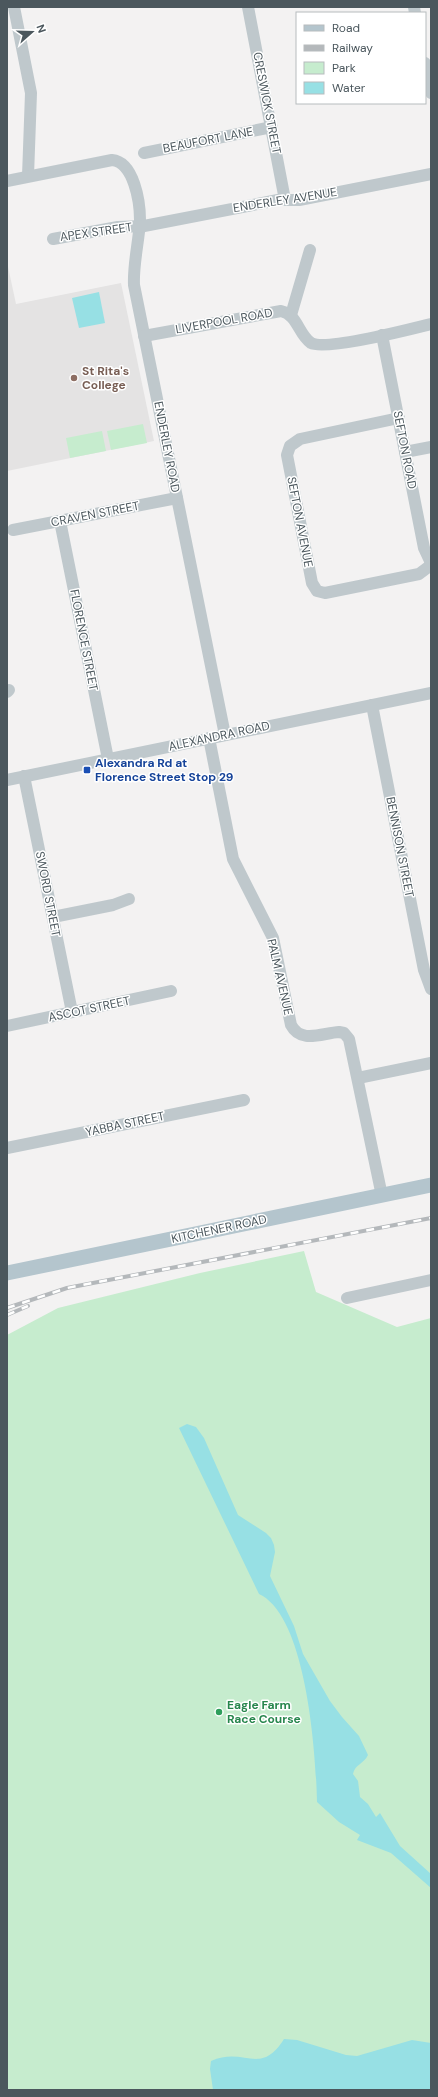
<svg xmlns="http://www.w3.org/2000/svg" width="438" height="2097" font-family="'DM Sans',sans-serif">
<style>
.education{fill:#e4e3e3}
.green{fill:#c6ecce}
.water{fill:#97e0e4}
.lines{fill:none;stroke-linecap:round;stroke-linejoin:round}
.minor{stroke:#bfc8cc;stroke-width:12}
.major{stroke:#b4c5cd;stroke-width:15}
.rail-casing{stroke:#b4b8bb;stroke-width:4}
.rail{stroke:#fff;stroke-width:2.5;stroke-dasharray:8;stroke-linecap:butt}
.education-dot{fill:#8d6e63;stroke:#fff;stroke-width:1.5}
.transit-dot{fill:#1a4fb4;stroke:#fff;stroke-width:1.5}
.leisure-dot{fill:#2e9e5b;stroke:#fff;stroke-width:1.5}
.labels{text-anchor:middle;stroke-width:3;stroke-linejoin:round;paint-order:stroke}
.street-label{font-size:12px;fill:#4b575d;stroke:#fff}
.education-label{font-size:12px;font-weight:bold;fill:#785e54;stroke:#fff;text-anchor:start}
.transit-label{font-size:12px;font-weight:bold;fill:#164399;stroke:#fff;text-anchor:start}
.leisure-label{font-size:12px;font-weight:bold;fill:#27864d;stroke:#fff;text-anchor:start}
</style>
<rect width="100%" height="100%" fill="#f3f2f2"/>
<polygon class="education" points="7,262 16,304 121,283 154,441 7,471"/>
<g class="green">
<polygon points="143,424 147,443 111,450 107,431"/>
<polygon points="102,431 106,451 70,458 66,438"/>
<polygon points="304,1251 316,1292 397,1327 431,1318 431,2090 7,2090 7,1335 58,1308 200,1273"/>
</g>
<g class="water">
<polygon points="99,292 105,323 79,328 72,298"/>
<path d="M187 1424 196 1427 204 1438 238 1515 266 1533 271 1538 274 1545 275 1552 270 1576 294 1626 303 1654 330 1701 342 1717 359 1736 368 1755C364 1764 355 1764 353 1774L358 1781 360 1797 368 1804 376 1817 380 1813 400 1846 431 1874V1888L391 1853 357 1840 360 1835 339 1822 317 1802C316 1755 307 1616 259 1594L179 1428Z"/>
<path d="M284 2039 297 2040 346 2055 357 2056 412 2040 431 2043V2090H213L210 2069 211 2061C245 2046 260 2077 284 2039Z"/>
</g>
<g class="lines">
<g class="minor">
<polyline points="14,7 31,93 28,176"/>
<polyline points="248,7 285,200"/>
<polyline points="414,7 415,13"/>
<polyline points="425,63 431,93"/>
<polyline points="144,153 272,127"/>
<path d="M7 181 112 160C134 162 140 202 140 220 139 242 133 263 134 285L225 735"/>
<polyline points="53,239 118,227 144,226 278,200 299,200 431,174"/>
<polyline points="291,315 310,250"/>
<polyline points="382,335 424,548 431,563"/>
<path d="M144 336 281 311C298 315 298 334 311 343 326 351 411 329 431 324"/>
<polyline points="399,418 300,439 290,446 287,455 312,583 317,591 325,593 419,574 431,565"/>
<polyline points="405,452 431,447"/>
<polyline points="60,521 108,759"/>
<polyline points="13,530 177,498"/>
<polyline points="7,692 9,690"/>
<polyline points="372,705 424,970 431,989"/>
<path d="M209 738 233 859 273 938 291 1025C301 1044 322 1033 339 1032L344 1033 349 1039 382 1196"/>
<polyline points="24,776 72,1012"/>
<polyline points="7,780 431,693"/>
<polyline points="53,917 113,905 129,899"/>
<polyline points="7,1026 171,991"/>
<polyline points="358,1078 431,1063"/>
<polyline points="7,1148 244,1100"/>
<polyline points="347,1298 431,1280"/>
</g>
<polyline class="major" points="7,1273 431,1185"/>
<g class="rail-casing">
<g id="rail">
<polyline points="7,1308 67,1288 431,1218"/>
<polyline points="7,1315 28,1306"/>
</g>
</g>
<use href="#rail" class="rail"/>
</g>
<circle class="education-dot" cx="74" cy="378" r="4"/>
<rect class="transit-dot" x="83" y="766" width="8" height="8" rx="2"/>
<circle class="leisure-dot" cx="219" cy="1712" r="4"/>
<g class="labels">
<g class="street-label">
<text transform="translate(267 103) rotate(79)" y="4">CRESWICK STREET</text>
<text transform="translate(208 140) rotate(-11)" y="4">BEAUFORT LANE</text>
<text transform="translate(285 200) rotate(-9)" y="4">ENDERLEY AVENUE</text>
<text transform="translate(96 232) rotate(-8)" y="4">APEX STREET</text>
<text transform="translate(224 321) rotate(-10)" y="4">LIVERPOOL ROAD</text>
<text transform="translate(167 447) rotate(79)" y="4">ENDERLEY ROAD</text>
<text transform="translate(405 450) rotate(79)" y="4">SEFTON ROAD</text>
<text transform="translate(95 514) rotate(-11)" y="4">CRAVEN STREET</text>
<text transform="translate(300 522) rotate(79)" y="4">SEFTON AVENUE</text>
<text transform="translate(84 640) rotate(79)" y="4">FLORENCE STREET</text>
<text transform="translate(219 736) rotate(-12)" y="4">ALEXANDRA ROAD</text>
<text transform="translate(400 847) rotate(79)" y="4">BENNISON STREET</text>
<text transform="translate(48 894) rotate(79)" y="4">SWORD STREET</text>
<text transform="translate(280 977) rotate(77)" y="4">PALM AVENUE</text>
<text transform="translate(89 1009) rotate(-12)" y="4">ASCOT STREET</text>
<text transform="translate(125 1124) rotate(-12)" y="4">YABBA STREET</text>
<text transform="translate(219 1229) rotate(-12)" y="4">KITCHENER ROAD</text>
</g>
<g class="education-label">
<text x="82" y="375">St Rita's<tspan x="82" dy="14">College</tspan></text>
</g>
<g class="transit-label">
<text x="95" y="767">Alexandra Rd at<tspan x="95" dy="14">Florence Street Stop 29</tspan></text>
</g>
<g class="leisure-label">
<text x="227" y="1709">Eagle Farm<tspan x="227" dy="14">Race Course</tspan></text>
</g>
</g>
<rect width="438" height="2097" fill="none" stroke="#4b575d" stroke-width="16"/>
<rect x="296" y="12" width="130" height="92" fill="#ffffff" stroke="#b7bcbe"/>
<rect x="304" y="25" width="20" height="6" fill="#b4c5cd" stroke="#b7bcbe"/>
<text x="332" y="32" font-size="12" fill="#4b575d">Road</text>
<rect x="304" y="45" width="20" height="6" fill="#b4b8bb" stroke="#b7bcbe"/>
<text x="332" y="52" font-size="12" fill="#4b575d">Railway</text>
<rect x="304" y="62" width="20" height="12" fill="#c6ecce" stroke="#b7bcbe"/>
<text x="332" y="72" font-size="12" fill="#4b575d">Park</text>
<rect x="304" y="82" width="20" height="12" fill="#97e0e4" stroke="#b7bcbe"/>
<text x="332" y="92" font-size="12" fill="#4b575d">Water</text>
<g transform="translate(32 32) rotate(70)" stroke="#ffffff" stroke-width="3" paint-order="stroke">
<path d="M0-3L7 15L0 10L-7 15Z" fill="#4b575d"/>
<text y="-6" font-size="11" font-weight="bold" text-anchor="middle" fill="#4b575d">N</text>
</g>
</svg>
